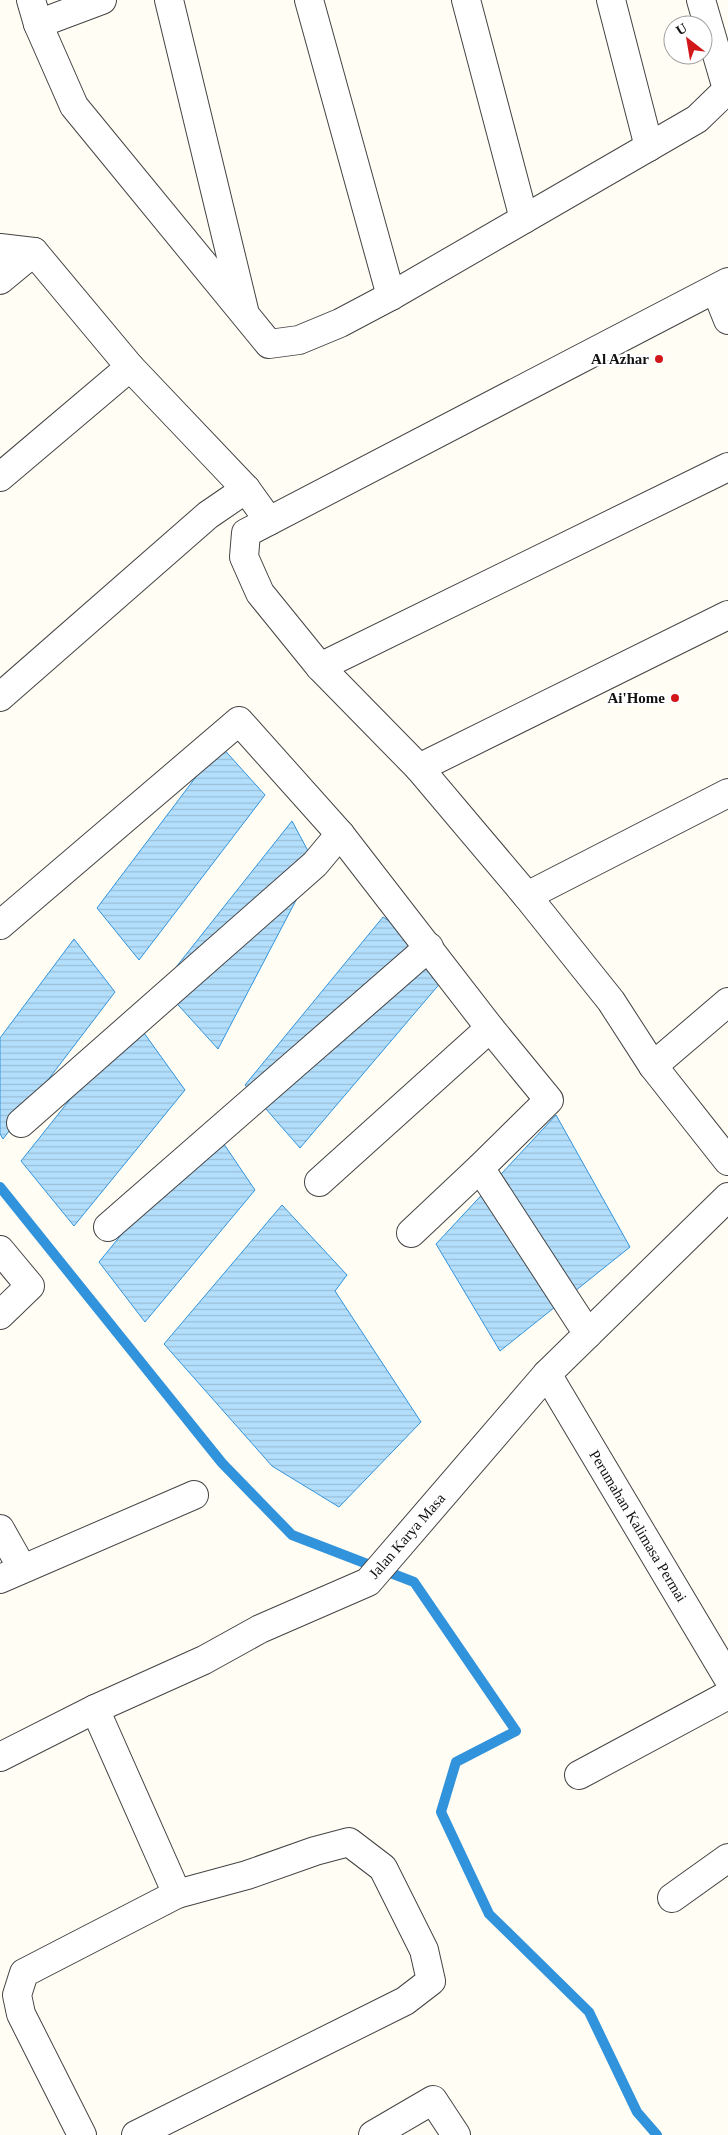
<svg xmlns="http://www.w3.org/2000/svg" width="728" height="2135" font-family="Georgia,serif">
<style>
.water{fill:url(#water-rules);stroke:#3193dc}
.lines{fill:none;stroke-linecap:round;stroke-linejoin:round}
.stream{stroke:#3193dc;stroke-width:10}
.minor-casing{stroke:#444;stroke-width:30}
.minor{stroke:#fff;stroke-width:28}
.poi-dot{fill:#d2171a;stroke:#fff;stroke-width:2}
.labels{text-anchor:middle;stroke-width:5;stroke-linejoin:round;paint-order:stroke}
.poi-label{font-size:15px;font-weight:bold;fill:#111;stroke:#fff;text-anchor:end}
.street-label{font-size:15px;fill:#111;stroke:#fff}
</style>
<defs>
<pattern id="water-rules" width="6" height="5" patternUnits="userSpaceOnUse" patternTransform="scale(1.25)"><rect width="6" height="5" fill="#b3dffd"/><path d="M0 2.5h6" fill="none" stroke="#99bed8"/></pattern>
</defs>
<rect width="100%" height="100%" fill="#fffdf4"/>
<g class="water">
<polygon points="220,745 265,795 139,960 97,908"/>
<polygon points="292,821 315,864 218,1049 161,986"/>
<polygon points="383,917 429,947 442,981 300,1148 245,1085"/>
<polygon points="74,939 115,992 3,1139 0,1134 0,1038"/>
<polygon points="134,1019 185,1090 74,1226 21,1161"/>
<polygon points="556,1115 630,1247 500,1351 436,1244"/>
<polygon points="211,1125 255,1190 145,1322 99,1262"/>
<polygon points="282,1205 347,1275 335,1291 421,1422 339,1507 272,1466 164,1344"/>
</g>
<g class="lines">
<polyline class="stream" points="0,1187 222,1463 292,1535 414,1582 516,1731 456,1762 441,1812 489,1914 589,2012 637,2112 657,2135"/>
<g class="minor-casing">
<g id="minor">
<polyline points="31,0 38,24 74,106 269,344 299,340 340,323 391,296 697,119 728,89"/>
<polyline points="169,0 244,310"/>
<polyline points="309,0 391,296"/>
<polyline points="466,0 524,219"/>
<polyline points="611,0 649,147"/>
<polyline points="701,0 727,89"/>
<polyline points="38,24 102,0"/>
<polyline points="0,248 34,252 130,367 246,489 269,521"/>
<polyline points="0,280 34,252"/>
<polyline points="728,282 246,533 244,557 260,593 320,667 419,768 527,896 611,1001 653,1066 728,1161"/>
<polyline points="716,290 728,320"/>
<polyline points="0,477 130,367"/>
<polyline points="320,667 728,467"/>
<polyline points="0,697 208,515 246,489"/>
<polyline points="419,768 728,615"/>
<polyline points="527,896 728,793"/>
<polyline points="0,925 239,721 340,834 490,1028 549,1100 480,1168"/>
<polyline points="653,1066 728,1002"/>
<polyline points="21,1123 315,864 340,834"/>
<polyline points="319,1182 490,1028"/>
<polyline points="108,1227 429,947"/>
<polyline points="411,1233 480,1168 588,1334"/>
<polyline points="0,1250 30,1286 0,1315"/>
<polyline points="547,1374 728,1678"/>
<polyline points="0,1529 22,1568"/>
<polyline points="0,1579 194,1495"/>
<polyline points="0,1757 95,1709 204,1660 260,1629 368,1582 547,1374 728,1197"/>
<polyline points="579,1775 728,1695"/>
<polyline points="672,1898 728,1858"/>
<polyline points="82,2135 21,2014 17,1995 24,1973 177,1894 95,1709"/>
<polyline points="136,2135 405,2001 431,1981 424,1950 383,1868 349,1842 315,1851 247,1875 177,1894"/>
<polyline points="373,2135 433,2100 456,2135"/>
</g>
</g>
<use href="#minor" class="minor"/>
</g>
<g class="poi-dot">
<circle cx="659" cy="359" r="5"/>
<circle cx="675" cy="698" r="5"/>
</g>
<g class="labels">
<g class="poi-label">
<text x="649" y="364">Al Azhar</text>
<text x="665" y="703">Ai'Home</text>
</g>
<g class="street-label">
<text transform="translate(638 1526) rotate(59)" y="5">Perumahan Kalimasa Permai</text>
<text transform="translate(407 1536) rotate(-49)" y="5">Jalan Karya Masa</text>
</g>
</g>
<g transform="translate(688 40) rotate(329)"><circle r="24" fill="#ffffff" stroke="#a0a0a0"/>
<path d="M0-4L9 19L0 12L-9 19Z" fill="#d2171a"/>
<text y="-8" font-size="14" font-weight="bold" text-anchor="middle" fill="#111111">U</text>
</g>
</svg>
